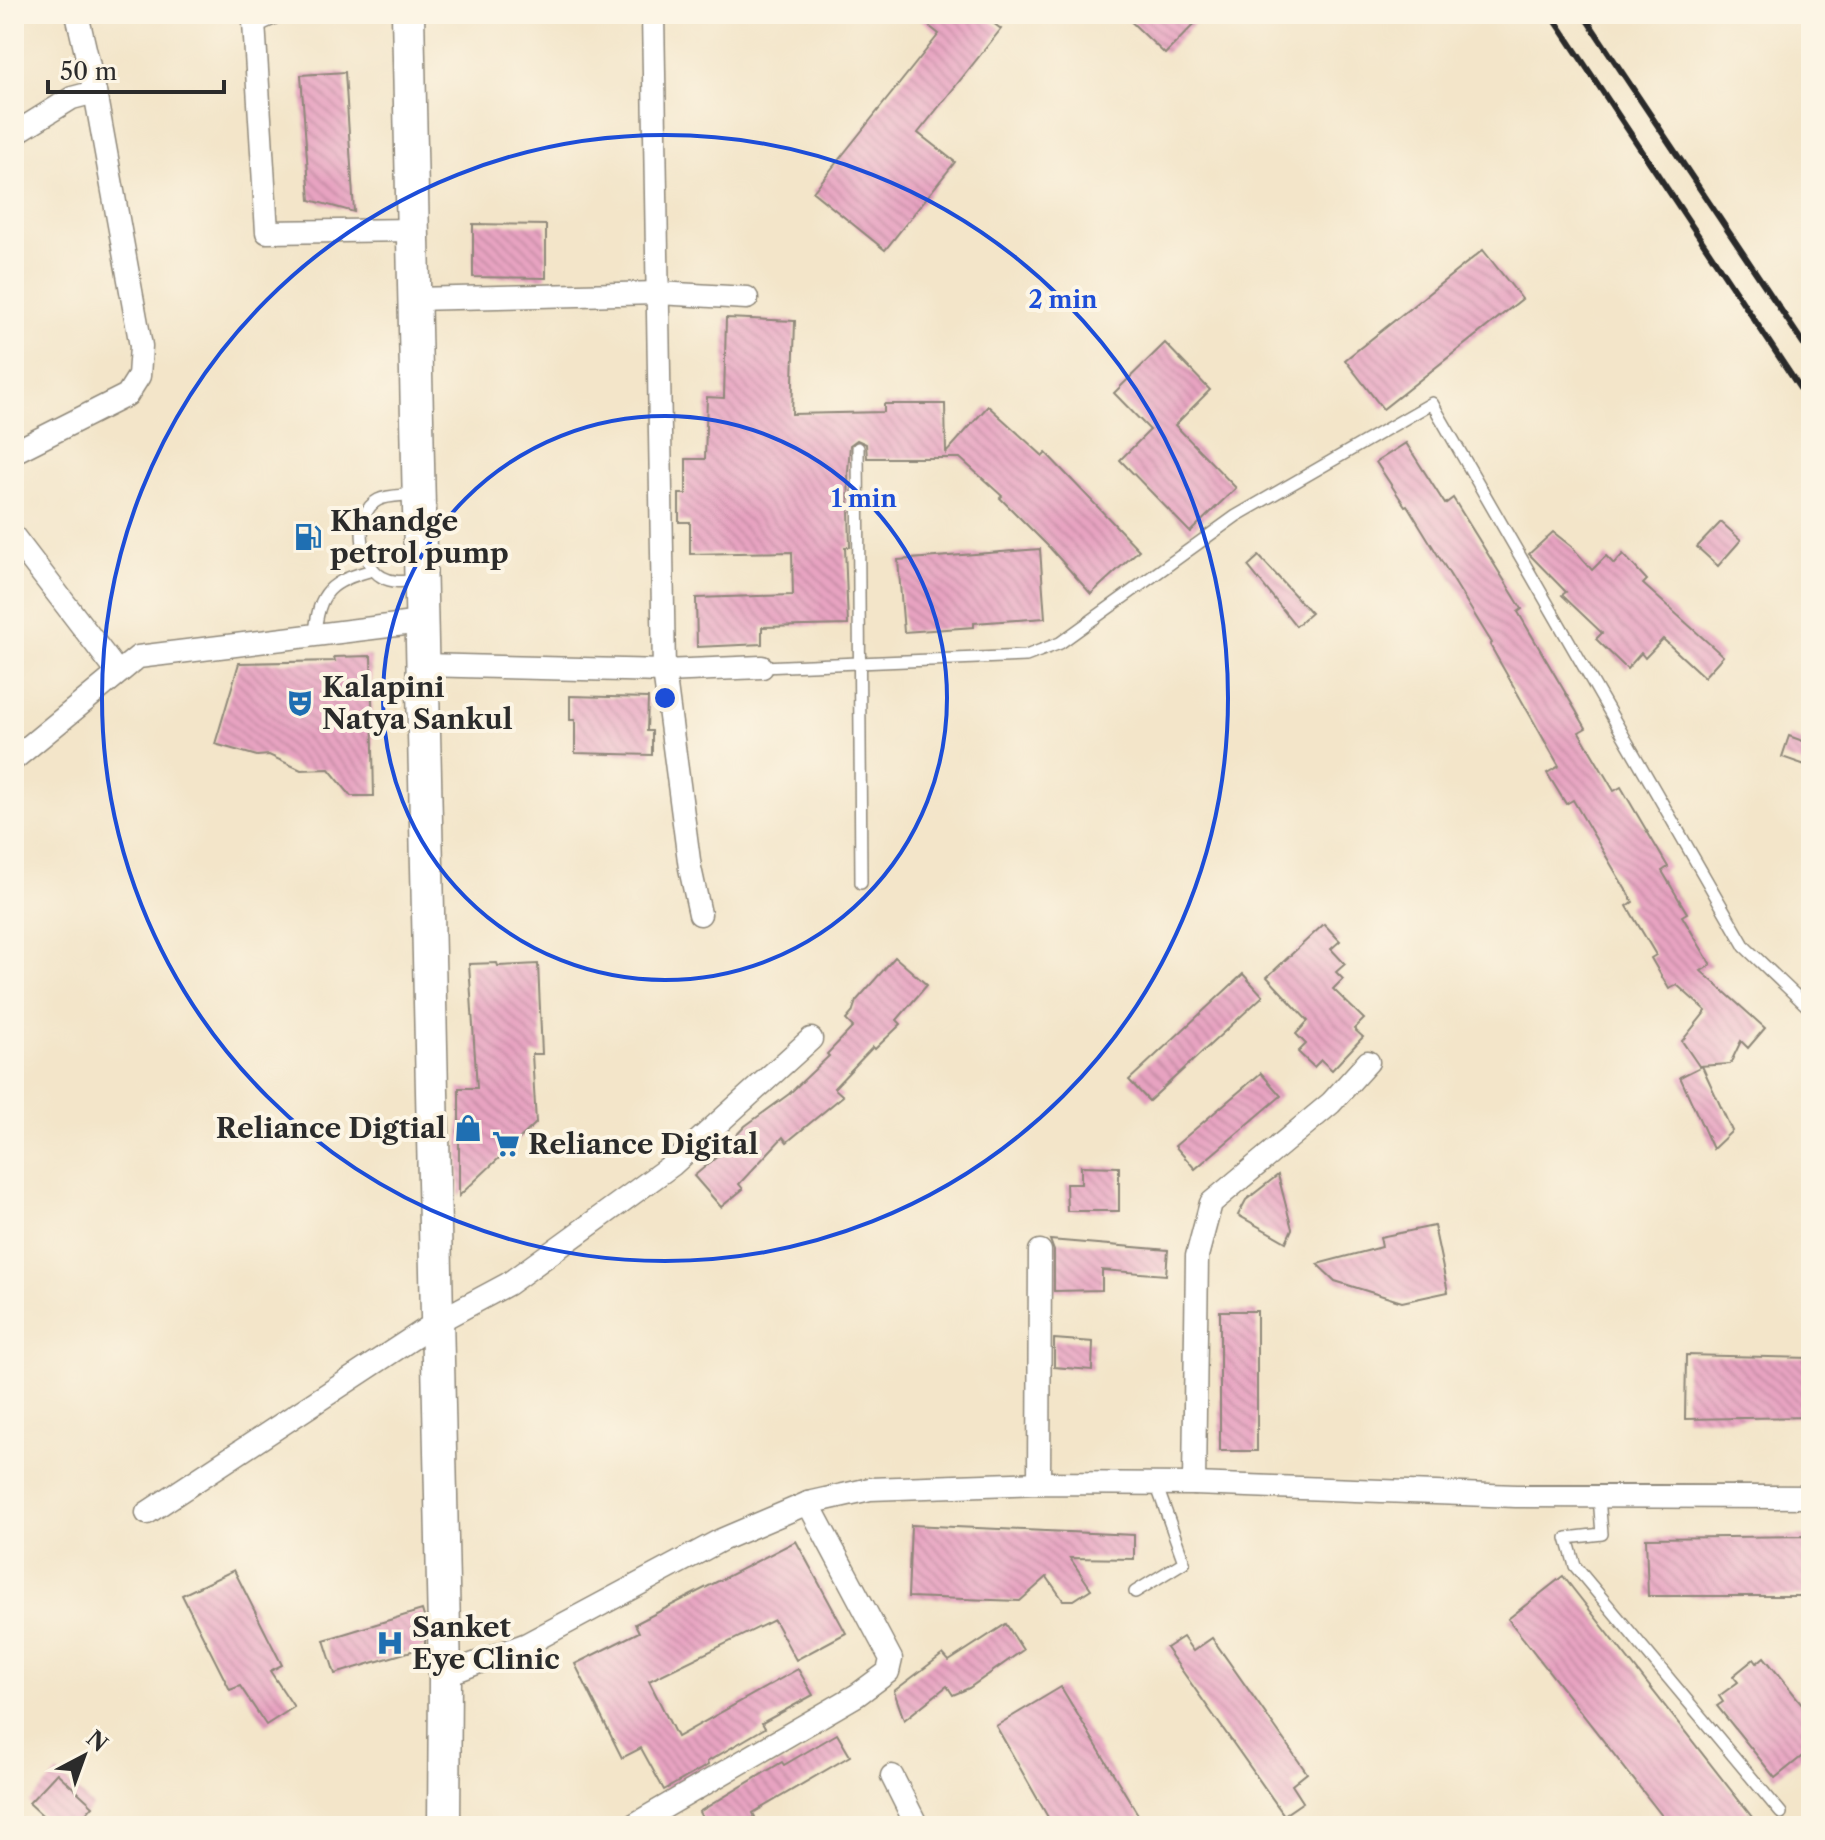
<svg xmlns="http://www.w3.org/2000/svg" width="1825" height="1840" font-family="'Libre Caslon Text',serif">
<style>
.building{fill:url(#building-back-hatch)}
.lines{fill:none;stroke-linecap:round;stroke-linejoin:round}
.service-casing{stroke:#8f887a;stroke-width:14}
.minor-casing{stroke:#8f887a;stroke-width:25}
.secondary-casing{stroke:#8f887a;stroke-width:35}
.service{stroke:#fff;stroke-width:11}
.minor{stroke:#fff;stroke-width:22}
.secondary{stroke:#fff;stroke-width:32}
.rail{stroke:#2b2b2b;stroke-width:6}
.ring{fill:none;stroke:#1d4ed8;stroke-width:4}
.labels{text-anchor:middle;stroke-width:8;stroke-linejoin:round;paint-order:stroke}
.poi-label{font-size:28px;font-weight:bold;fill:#2b2b2b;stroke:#fcf5e5;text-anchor:start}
.centre{fill:#1d4ed8;stroke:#fcf5e5;stroke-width:4}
.ring-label{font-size:24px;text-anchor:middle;font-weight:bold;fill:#1d4ed8;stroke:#fcf5e5;stroke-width:8;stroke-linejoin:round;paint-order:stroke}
</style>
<defs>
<pattern id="building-back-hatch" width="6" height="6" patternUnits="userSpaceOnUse" patternTransform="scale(2)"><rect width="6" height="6" fill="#e7a3c1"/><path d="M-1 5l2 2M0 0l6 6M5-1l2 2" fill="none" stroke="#c68ca6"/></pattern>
</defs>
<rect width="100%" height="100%" fill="#fcf5e5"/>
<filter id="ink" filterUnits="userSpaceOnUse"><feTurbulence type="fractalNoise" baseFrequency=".0125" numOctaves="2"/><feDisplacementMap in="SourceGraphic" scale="16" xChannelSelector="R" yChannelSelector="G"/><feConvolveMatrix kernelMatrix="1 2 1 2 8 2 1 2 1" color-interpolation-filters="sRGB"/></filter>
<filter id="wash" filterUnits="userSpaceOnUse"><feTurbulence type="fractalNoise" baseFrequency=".006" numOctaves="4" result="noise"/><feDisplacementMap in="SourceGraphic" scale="32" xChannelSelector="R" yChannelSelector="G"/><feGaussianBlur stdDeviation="1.8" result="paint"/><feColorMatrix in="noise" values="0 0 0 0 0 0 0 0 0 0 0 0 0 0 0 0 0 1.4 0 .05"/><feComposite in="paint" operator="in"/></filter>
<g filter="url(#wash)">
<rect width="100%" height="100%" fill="#f3e5c9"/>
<g id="blocks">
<g class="building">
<polygon points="914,14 981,14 1001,29 918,133 955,162 885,250 813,192 939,34"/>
<polygon points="1123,14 1204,14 1165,54"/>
<polygon points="345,72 354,212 310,200 301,75"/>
<polygon points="473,224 546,225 546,278 473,277"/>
<polygon points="1483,250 1522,299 1383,409 1345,360"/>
<polygon points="726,318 795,321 792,414 884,412 884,404 945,404 946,453 988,406 1043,456 1046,453 1139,550 1091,594 1050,548 1000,498 1002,496 960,458 867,458 866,444 857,440 850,445 848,472 850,547 845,547 848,625 762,627 762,644 697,647 696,598 793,595 792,552 690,554 690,522 679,522 679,494 686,494 686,459 705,459 707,397 724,398"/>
<polygon points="1165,343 1210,390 1175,425 1236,488 1190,532 1120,460 1150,430 1114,393"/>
<polygon points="1406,443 1445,504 1453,498 1522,609 1518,612 1586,728 1579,732 1614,791 1621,787 1668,867 1662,871 1687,913 1682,916 1711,965 1701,971 1765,1028 1748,1048 1741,1041 1730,1064 1699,1066 1682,1041 1706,1011 1677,985 1669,989 1651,958 1656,955 1627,906 1633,902 1573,800 1566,804 1547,773 1559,766 1490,645 1492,643 1407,505 1405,506 1376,462"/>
<polygon points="1721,522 1741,540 1718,566 1697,547"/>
<polygon points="1553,532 1572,547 1592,570 1606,556 1614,564 1623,554 1647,580 1643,584 1723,656 1704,677 1663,639 1645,658 1641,653 1627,669 1596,639 1602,633 1562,595 1566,592 1529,554"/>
<polygon points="1040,549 1045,618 974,623 974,627 904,632 898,560"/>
<polygon points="1259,556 1311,613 1296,626 1248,566"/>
<polygon points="371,656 374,796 351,796 329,769 301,770 269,755 257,756 215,744 239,663 335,661 334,657"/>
<polygon points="570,696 648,698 647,731 652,731 652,755 575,753 575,720 570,720"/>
<polygon points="1789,736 1811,744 1811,767 1782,757"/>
<polygon points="1324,924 1340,941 1331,949 1345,964 1336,972 1343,979 1333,989 1364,1019 1354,1029 1363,1037 1332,1070 1321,1060 1314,1067 1298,1052 1306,1044 1296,1034 1308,1021 1267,977"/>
<polygon points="895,957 927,985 897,1020 901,1024 875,1049 873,1047 834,1088 843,1096 787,1142 783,1137 739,1184 743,1189 721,1207 694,1176 731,1145 729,1143 745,1126 789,1094 829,1056 827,1054 853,1027 846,1020 852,1013 856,1001"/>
<polygon points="497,963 498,966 538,964 542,1054 532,1054 536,1123 459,1196 459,1088 477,1088 469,964"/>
<polygon points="1243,974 1263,996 1149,1101 1129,1080"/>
<polygon points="1702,1066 1732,1131 1713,1149 1680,1077"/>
<polygon points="1261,1073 1281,1096 1195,1169 1175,1146"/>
<polygon points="1081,1166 1119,1167 1119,1211 1067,1211 1066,1184 1081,1184"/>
<polygon points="1278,1175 1292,1229 1286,1242 1238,1215 1246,1200"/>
<polygon points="1434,1226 1448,1292 1402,1302 1335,1281 1317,1264 1382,1247 1380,1237"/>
<polygon points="1050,1240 1168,1250 1166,1275 1102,1270 1102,1290 1054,1291 1054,1251"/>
<rect x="1220" y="1311" width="37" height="140"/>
<polygon points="1054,1339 1093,1342 1092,1370 1054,1367"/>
<polygon points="1686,1355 1811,1358 1811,1417 1685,1419"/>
<polygon points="911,1525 1134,1535 1134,1559 1070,1558 1091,1589 1074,1600 1063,1600 1047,1577 1020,1601 908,1597"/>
<polygon points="1811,1536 1811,1596 1648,1596 1646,1538"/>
<polygon points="796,1541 846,1633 796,1660 774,1620 649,1681 677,1737 798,1669 813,1695 762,1723 765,1728 707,1762 708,1765 664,1790 641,1748 622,1758 575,1664 639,1632 635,1624"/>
<polygon points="234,1570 282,1665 270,1671 294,1707 266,1725 240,1686 230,1690 182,1595"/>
<polygon points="1563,1576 1759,1826 1670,1826 1508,1619"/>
<polygon points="422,1610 425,1620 425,1647 335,1674 324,1640"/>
<polygon points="1006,1624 1023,1650 969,1688 953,1695 947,1686 904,1720 894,1691 943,1654 949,1661"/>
<polygon points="1183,1637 1193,1651 1212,1638 1307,1773 1292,1785 1303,1802 1284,1815 1166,1648"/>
<polygon points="1764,1657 1811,1715 1811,1749 1775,1778 1717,1706 1723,1702 1719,1696 1738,1682 1733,1676 1754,1659 1757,1663"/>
<polygon points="1061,1687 1145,1826 1053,1826 996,1726"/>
<polygon points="837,1734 850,1756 753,1813 755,1817 738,1826 706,1826 699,1812 782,1762 784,1765"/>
<polygon points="57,1773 93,1806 75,1826 54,1826 29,1803"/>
</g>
</g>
</g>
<g filter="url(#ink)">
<use href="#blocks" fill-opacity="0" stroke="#8f887a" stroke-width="2"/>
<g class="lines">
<g class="service-casing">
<g id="service">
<polyline points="858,448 861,883"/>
<path d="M416 494C404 496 388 495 378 500 353 513 360 565 382 577 394 584 407 581 420 580"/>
<path d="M315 635C318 591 331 581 373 570"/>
<polyline points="762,667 1026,656 1060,643 1236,516 1432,403 1745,947 1811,1010"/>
<polyline points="1599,1497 1602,1534 1567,1538 1575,1566 1781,1813"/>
<polyline points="1135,1592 1184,1562 1156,1484"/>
</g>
</g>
<g class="minor-casing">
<g id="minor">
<polyline points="271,14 254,22 267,232 413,230"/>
<polyline points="653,14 664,671 690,868 700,914"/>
<polyline points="14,134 72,98 95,92"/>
<polyline points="414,299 658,293 747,298"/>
<polyline points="14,452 127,395 139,376 141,346 95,92 77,14"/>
<polyline points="14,537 118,673"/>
<polyline points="423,665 664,671 762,667"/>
<polyline points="14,759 138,657 421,622"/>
<polyline points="1039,1483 1040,1251"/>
<polyline points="1194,1484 1197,1256 1211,1203 1331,1103 1368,1062"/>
<polyline points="147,1513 437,1322 508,1284 672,1165 811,1039"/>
<polyline points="445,1675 527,1644 721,1540 808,1503 870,1489 1039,1483 1194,1484 1516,1496 1811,1497"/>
<polyline points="892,1776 917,1826"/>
<polyline points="632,1826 857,1695 888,1672 891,1659 808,1503"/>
</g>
</g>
<g class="secondary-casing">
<polyline id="secondary" points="408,14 445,1675 444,1826"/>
</g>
<use href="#service" class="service"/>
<use href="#minor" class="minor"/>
<use href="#secondary" class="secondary"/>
<g class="rail">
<polyline points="1551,14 1811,405"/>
<polyline points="1583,14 1811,355"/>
</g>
</g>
</g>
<g class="ring">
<circle cx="665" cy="698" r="282"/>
<circle cx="665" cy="698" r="563"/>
</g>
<defs>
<g id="fuel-bare" transform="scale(2.16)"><path d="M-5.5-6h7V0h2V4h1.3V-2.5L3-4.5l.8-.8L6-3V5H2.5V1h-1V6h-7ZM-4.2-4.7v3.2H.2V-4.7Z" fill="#1f6fb2" stroke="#fcf5e5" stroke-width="2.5" paint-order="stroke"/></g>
<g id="theatre-bare" transform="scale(2.16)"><path d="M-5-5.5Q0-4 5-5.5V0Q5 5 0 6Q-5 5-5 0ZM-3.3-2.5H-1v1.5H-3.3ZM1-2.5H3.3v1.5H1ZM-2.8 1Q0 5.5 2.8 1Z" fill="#1f6fb2" stroke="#fcf5e5" stroke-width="2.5" paint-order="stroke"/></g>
<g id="shop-bare" transform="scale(2.16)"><path d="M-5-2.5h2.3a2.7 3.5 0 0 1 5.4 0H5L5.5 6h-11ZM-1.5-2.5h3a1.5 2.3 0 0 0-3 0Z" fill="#1f6fb2" stroke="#fcf5e5" stroke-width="2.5" paint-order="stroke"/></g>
<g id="supermarket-bare" transform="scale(2.16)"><path d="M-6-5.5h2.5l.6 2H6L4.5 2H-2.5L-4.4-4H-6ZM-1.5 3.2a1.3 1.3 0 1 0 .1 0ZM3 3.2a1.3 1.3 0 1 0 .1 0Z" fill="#1f6fb2" stroke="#fcf5e5" stroke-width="2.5" paint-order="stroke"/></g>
<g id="hospital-bare" transform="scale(2.16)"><path d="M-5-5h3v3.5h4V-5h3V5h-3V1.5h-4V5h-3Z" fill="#1f6fb2" stroke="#fcf5e5" stroke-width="2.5" paint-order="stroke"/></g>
</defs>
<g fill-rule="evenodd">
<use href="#fuel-bare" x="308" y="537"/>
<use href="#theatre-bare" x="300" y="703"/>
<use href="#shop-bare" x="468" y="1128"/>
<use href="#supermarket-bare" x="506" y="1144"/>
<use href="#hospital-bare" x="390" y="1643"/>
</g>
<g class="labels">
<g class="poi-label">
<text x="330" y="531">Khandge<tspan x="330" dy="32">petrol pump</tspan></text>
<text x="322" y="697">Kalapini<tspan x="322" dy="32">Natya Sankul</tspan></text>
<text x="446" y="1138" text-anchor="end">Reliance Digtial</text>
<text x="528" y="1154">Reliance Digital</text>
<text x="412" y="1637">Sanket<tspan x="412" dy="32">Eye Clinic</tspan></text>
</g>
</g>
<circle cx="665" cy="698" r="12" class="centre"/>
<g class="ring-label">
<text x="1063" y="308">2 min</text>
<text x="864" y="507">1 min</text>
</g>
<rect width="1825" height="1840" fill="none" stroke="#fcf5e5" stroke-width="48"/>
<g transform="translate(84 1756) rotate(41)" stroke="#fcf5e5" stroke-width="6" paint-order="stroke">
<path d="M0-6L14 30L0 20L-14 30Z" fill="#2b2b2b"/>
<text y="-12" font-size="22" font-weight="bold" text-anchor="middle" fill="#2b2b2b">N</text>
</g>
<path d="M48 80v12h176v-12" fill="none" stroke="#2b2b2b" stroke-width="4"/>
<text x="60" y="80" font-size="24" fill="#2b2b2b" stroke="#fcf5e5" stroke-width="6" paint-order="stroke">50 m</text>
</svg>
